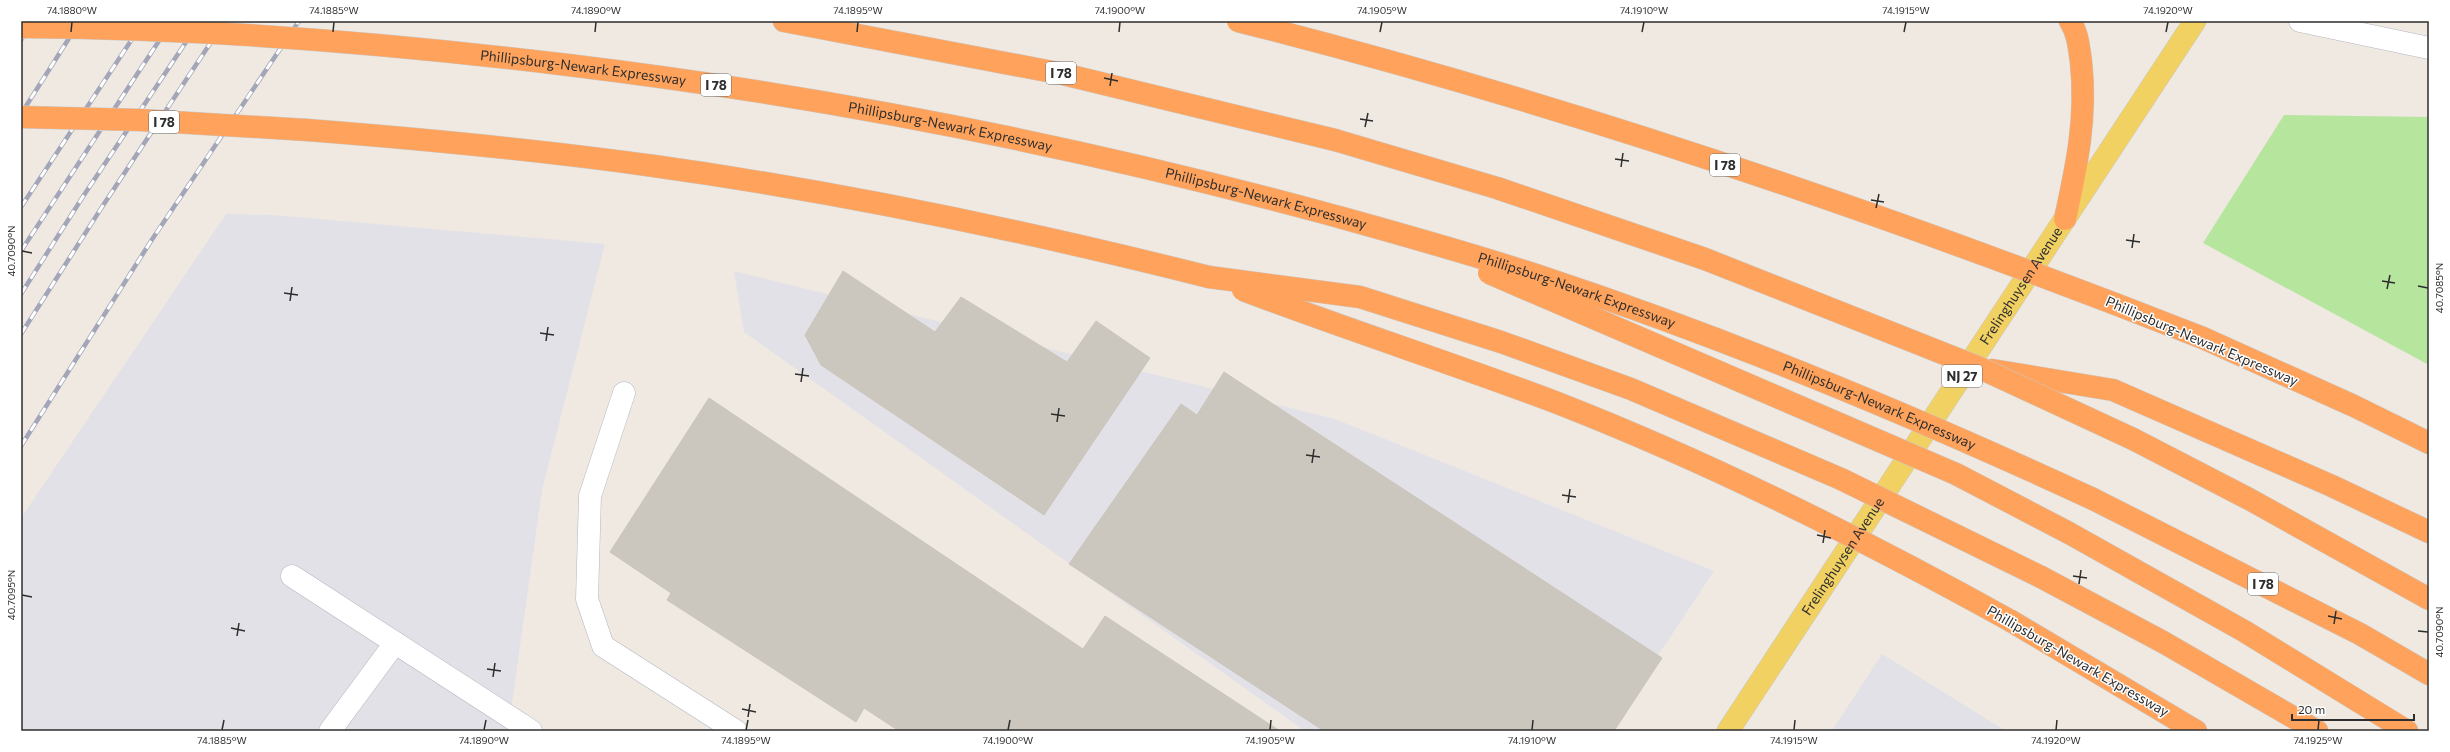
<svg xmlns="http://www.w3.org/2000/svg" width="2450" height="752" font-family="Commissioner,sans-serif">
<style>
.industrial{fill:#e3e1e8}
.green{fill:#b6e59e}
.building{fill:#cbc7bf;stroke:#cbc5ba}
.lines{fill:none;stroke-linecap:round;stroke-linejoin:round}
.service-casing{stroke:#b4b7c1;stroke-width:23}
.minor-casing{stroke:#b4b7c1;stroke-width:23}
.tertiary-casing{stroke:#b4b7c1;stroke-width:23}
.primary-casing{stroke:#c9c9c9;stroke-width:23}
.motorway-casing{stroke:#c9c9c9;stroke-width:23}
.service{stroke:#fff;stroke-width:22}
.minor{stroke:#fff;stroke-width:22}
.tertiary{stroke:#fff;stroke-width:22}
.primary{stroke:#f2d163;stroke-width:22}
.motorway{stroke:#ffa35c;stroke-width:22}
.rail-casing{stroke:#a3a6b8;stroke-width:4.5}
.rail{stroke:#fff;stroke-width:3;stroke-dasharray:9;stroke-linecap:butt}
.motorway-bridge-casing{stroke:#c9c9c9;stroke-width:23;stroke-linecap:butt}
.motorway-bridge{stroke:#ffa35c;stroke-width:22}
.ticks{fill:none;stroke:#2e2e2e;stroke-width:1.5}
.labels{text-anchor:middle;stroke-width:3;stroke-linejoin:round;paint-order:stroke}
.shield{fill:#fff;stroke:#6d6d6d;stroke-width:1}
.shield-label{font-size:13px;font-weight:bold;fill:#2e2e2e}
.street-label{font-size:14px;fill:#2e2e2e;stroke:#fff}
.neatline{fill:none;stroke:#2e2e2e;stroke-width:1.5}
.ticks-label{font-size:10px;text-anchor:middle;fill:#2e2e2e}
</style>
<rect width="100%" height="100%" fill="#efe9e1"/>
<g class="industrial">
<polygon points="226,214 273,215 605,244 542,490 508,731 21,731 21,518"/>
<polygon points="734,271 1335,419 1714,571 1608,731 1305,731 744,332"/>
<polygon points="1882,654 2006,731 1832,731"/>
</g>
<polygon class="green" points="2284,115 2429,117 2429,365 2203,243"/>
<g class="building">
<polygon points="843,271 935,332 961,297 1067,362 1096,321 1150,358 1044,515 821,365 805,335"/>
<polygon points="1224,372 1662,658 1614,731 1324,731 1069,564 1181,404 1197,415"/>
<polygon points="709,398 1083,649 1105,616 1280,731 899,731 864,708 856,722 667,600 671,593 610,552"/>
</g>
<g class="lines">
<g class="service-casing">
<g id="service">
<polyline points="624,393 590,496 587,599 603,646 736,731"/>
<polyline points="292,576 522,725"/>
<polyline points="330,731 395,643"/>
</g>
</g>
<g class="minor-casing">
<polyline id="minor" points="522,725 531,731"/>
</g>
<g class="tertiary-casing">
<polyline id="tertiary" points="2300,21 2429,48"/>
</g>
<g class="primary-casing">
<g id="primary">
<path id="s1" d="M1728 731 2195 21"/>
</g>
</g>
<g class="motorway-casing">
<g id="motorway">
<polyline points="784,21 1063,74 1335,140"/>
<path d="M307 130C423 139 539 150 654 166 841 192 1026 231 1209 277"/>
<path d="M2065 219C2077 165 2087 117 2081 62 2079 48 2078 33 2070 21"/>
<polyline points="2203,338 2354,406 2429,443"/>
<polyline points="1992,370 2113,390 2332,486 2429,532"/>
<polyline points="2133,439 2249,499 2429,599"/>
<polyline points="2093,499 2360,634 2429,674"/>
<polyline points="2069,533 2244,631 2407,731"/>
<polyline points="2041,577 2163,642 2317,731"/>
<polyline points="2011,621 2196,731"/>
</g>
</g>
<use href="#service" class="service"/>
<use href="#minor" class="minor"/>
<use href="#tertiary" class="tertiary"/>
<use href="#primary" class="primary"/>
<use href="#motorway" class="motorway"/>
<g class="rail-casing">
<g id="rail">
<polyline points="21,40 33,21"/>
<polyline points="21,114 80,21"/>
<polyline points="21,207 144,21"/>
<polyline points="21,251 172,21"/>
<polyline points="21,294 84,195 200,21"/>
<polyline points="21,334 102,207 225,21"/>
<polyline points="21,446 151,241 299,21"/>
</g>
</g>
<use href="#rail" class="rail"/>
<g class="motorway-bridge-casing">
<g id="motorway-bridge">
<path d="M1238 21C1566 104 1888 214 2203 338"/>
<path id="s2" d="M21 27C204 28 387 43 568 65 825 96 1078 146 1328 214 1400 234 1473 254 1545 278 1732 340 1914 416 2093 499"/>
<polyline points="21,117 140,120 307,130"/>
<polyline points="1335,140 1497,188 1705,259 1980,368 2133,439"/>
<polyline points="1489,273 1956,474 2069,533"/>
<polyline points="1209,277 1360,297 1501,342 1631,389 1841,479 2041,577"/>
<path d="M1243 290C1348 330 1455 364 1560 404 1716 465 1865 540 2011 621"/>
</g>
</g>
<use href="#motorway-bridge" class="motorway-bridge"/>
</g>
<path class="ticks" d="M71 32 72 22M333 32 334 22M595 32 596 22M857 32 858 22M1119 32 1120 22M1380 32 1382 22M1642 32 1644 22M1904 32 1906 22M2166 32 2168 22M1104 78 1118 81M1110 86 1112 73M1360 119 1373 121M1365 127 1368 113M1615 159 1629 161M1621 167 1623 153M1871 200 1884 202M1876 208 1879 194M2126 240 2140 242M2132 248 2134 234M22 251 32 253M2382 281 2395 283M2418 286 2428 288M2387 289 2390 275M284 293 298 295M290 301 292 287M540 333 554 335M546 341 548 327M795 374 809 376M801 382 803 368M1051 414 1065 416M1057 422 1059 408M1306 455 1320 457M1312 463 1314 449M1562 495 1576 497M1568 503 1570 489M1817 535 1831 538M1823 543 1825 530M2073 576 2087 578M2079 584 2081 570M22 595 32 597M2328 616 2342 619M2334 624 2336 611M231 628 245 631M2418 631 2428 632M237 636 239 623M487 669 501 671M493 677 495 663M742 709 756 712M748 717 750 704M222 730 224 720M484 730 486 720M746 730 748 720M1008 730 1010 720M1270 730 1271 720M1532 730 1533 720M1794 730 1795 720M2056 730 2057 720M2318 730 2319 720"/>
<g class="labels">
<g class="shield">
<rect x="1046" y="62" width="30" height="22" rx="3"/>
<rect x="701" y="74" width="30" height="22" rx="3"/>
<rect x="149" y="111" width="30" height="22" rx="3"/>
<rect x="1710" y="154" width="30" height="22" rx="3"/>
<rect x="1942" y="365" width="40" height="22" rx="3"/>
<rect x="2248" y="573" width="30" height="22" rx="3"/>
</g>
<g class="shield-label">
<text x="1061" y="78">I 78</text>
<text x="716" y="90">I 78</text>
<text x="164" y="127">I 78</text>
<text x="1725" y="170">I 78</text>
<text x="1962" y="381">NJ 27</text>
<text x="2263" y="589">I 78</text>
</g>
<g class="street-label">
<text dy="5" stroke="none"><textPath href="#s2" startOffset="564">Phillipsburg-Newark Expressway</textPath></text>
<text dy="5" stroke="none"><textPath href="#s2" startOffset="936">Phillipsburg-Newark Expressway</textPath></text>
<text dy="5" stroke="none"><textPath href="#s2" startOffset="1260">Phillipsburg-Newark Expressway</textPath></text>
<text dy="5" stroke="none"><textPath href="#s1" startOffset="533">Frelinghuysen Avenue</textPath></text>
<text dy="5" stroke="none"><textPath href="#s2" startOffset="1584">Phillipsburg-Newark Expressway</textPath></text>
<text transform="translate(2202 341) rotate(23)" y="5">Phillipsburg-Newark Expressway</text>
<text dy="5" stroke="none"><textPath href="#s2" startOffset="1908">Phillipsburg-Newark Expressway</textPath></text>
<text dy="5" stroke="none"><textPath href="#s1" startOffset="209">Frelinghuysen Avenue</textPath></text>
<text transform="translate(2078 661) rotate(30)" y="5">Phillipsburg-Newark Expressway</text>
</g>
</g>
<rect width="2450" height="752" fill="none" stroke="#ffffff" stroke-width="44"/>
<path d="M2292 714v6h122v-6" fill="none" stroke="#2e2e2e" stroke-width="2"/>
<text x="2298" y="714" font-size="12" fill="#2e2e2e" stroke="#ffffff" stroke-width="3" paint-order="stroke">20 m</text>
<rect x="22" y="22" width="2406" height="708" class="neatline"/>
<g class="ticks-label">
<text x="72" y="14">74.1880°W</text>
<text x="334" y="14">74.1885°W</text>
<text x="596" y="14">74.1890°W</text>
<text x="858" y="14">74.1895°W</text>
<text x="1120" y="14">74.1900°W</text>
<text x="1382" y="14">74.1905°W</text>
<text x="1644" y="14">74.1910°W</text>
<text x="1906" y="14">74.1915°W</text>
<text x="2168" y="14">74.1920°W</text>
<text transform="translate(11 251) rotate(-90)" y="4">40.7090°N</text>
<text transform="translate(2439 288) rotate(-90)" y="4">40.7085°N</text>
<text transform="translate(11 595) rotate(-90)" y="4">40.7095°N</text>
<text transform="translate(2439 632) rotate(-90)" y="4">40.7090°N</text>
<text x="222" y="744">74.1885°W</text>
<text x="484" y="744">74.1890°W</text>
<text x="746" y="744">74.1895°W</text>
<text x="1008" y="744">74.1900°W</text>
<text x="1270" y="744">74.1905°W</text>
<text x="1532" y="744">74.1910°W</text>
<text x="1794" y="744">74.1915°W</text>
<text x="2056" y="744">74.1920°W</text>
<text x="2318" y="744">74.1925°W</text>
</g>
</svg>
